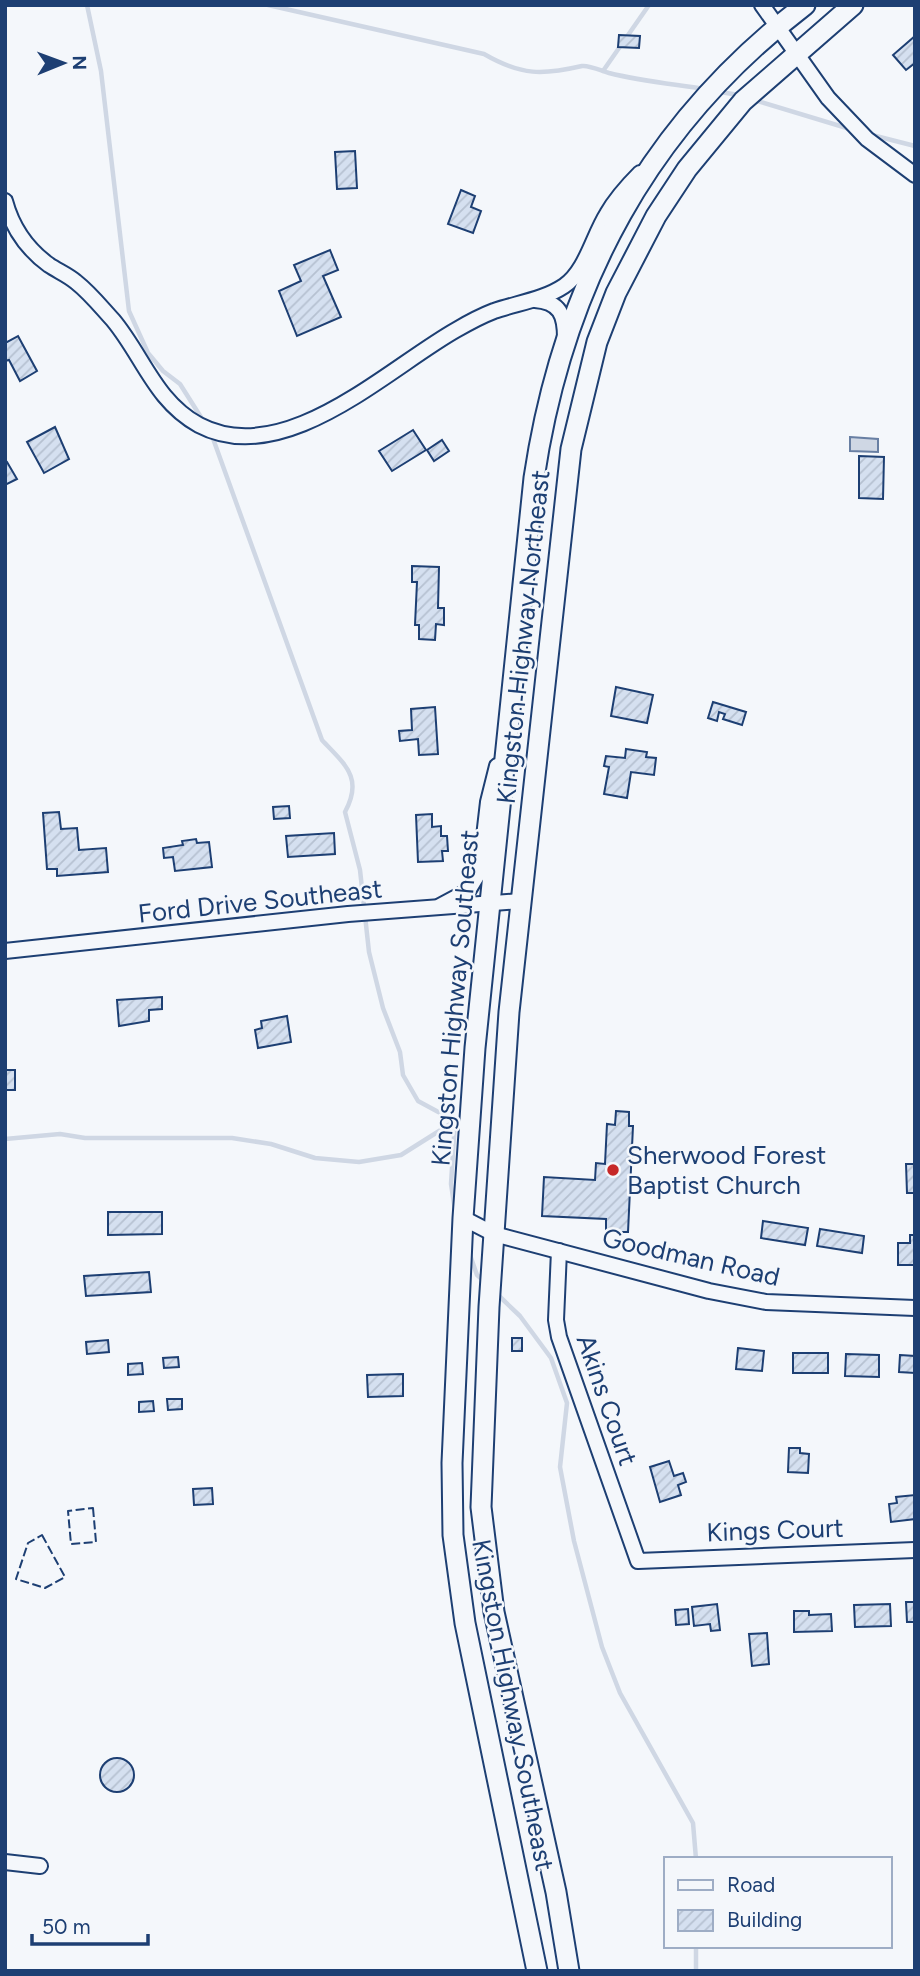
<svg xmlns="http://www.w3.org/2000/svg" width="920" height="1976" font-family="Figtree,sans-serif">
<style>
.water{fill:#cfd7e4;stroke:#687fa3;stroke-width:2}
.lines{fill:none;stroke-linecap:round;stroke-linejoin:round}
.stream{stroke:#cfd7e4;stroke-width:4.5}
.building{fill:url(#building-hatch);stroke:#1d3f73;stroke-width:2}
.minor-casing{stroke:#1d3f73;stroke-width:18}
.secondary-casing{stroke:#1d3f73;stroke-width:23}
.minor{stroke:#f4f7fb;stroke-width:14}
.secondary{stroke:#f4f7fb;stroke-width:19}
.fence{stroke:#1d3f73;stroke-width:2;stroke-dasharray:9 3.5;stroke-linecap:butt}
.poi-dot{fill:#c62828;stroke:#f4f7fb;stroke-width:2.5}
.labels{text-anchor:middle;stroke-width:5;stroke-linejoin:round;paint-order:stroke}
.street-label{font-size:26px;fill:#1d3f73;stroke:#f4f7fb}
.poi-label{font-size:26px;fill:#1d3f73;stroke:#f4f7fb;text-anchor:start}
</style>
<defs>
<pattern id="building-hatch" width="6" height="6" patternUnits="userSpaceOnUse" patternTransform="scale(1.75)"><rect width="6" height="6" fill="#d5e0f0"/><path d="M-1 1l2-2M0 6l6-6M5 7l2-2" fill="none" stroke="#b6c1d1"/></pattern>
</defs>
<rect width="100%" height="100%" fill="#f4f7fb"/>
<polygon class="water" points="850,437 878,439 878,452 850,451"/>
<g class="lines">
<g class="stream">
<polyline points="87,5 101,71 129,311 148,353 163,371 180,384 204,422"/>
<path d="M268 5 484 54C522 76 543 75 582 66 589 65 602 71 609 73 640 81 673 84 705 89"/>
<polyline points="603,71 649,5"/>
<polyline points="720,92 739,95"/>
<polyline points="754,100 850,129"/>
<polyline points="868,134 915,146"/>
<path d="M211 433 322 740C344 764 364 777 345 812L360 870 369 952 383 1008 400 1052 403 1075 418 1101 455 1121"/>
<polyline points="455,1121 451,1184 456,1217"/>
<polyline points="5,1139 60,1134 85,1138 232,1138 271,1144 315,1158 359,1162 401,1155 455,1121"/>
<polyline points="470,1255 477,1275 484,1281"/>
<polyline points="497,1294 520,1316 551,1358 567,1403 560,1467 574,1541 602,1647 620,1693 693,1823 696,1859"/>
<polyline points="696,1971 696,1946"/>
</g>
</g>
<g class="building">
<polygon points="619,35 640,36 639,48 618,47"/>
<polygon points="915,36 915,63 906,70 893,55"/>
<polygon points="355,151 357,188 337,189 335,152"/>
<polygon points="461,190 475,196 471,207 481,211 473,233 448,224"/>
<polygon points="330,250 338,270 323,276 341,317 297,336 279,291 301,281 294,265"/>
<polygon points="18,336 37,371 20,381 9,360 5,361 5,343"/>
<polygon points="55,427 69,459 44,473 27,442"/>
<polygon points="413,430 426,450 392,471 379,451"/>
<polygon points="442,440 449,451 434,461 427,450"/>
<polygon points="859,456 884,457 883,499 859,498"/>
<polygon points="7,462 17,479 5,485 5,463"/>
<polygon points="412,566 439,567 438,608 444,608 444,625 436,624 435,640 419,639 419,625 415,625 417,582 412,582"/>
<polygon points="616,687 653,695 647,723 611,716"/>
<polygon points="713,702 746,712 742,725 723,719 725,714 719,712 717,721 708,718"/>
<polygon points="435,707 438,754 419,755 418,739 400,741 399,731 412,730 411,709"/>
<polygon points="626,749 647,752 646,757 656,758 654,775 631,772 627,798 604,794 609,767 604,766 606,756 625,758"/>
<polygon points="289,806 290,818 274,819 273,807"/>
<polygon points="59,812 61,829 77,828 79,850 106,848 108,872 57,876 57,869 47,869 43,813"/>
<polygon points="432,814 432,827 441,826 441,836 447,836 448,851 442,851 443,861 418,862 416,815"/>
<polygon points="334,833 335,854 288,857 286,836"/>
<polygon points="196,839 197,843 209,842 212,867 175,871 173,857 164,858 163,848 183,845 182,841"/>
<polygon points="162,997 162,1009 149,1010 149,1021 119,1026 117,1000"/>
<polygon points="287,1016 291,1042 258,1048 255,1030 262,1028 261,1021"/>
<rect x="5" y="1070" width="10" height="20"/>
<polygon points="616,1111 629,1112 629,1126 633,1126 628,1232 606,1232 606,1219 542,1216 544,1177 595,1180 596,1163 605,1164 607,1124 615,1125"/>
<polygon points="906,1164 915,1164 915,1193 907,1193"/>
<polygon points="108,1212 162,1212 162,1234 108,1235"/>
<polygon points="763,1221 808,1228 805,1245 761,1238"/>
<polygon points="820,1229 864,1236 862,1253 817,1246"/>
<polygon points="910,1235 915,1235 915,1265 898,1265 898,1243 910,1243"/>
<polygon points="149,1272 151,1292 86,1296 84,1276"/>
<rect x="512" y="1338" width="10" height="13"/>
<polygon points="108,1340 109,1352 87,1354 86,1342"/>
<polygon points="738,1348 764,1351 762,1371 736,1369"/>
<rect x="793" y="1353" width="35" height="20"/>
<polygon points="846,1354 879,1355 879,1377 845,1376"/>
<polygon points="900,1355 915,1356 915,1373 899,1372"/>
<polygon points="178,1357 179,1367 164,1368 163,1358"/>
<polygon points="142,1363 143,1374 128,1375 128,1364"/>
<polygon points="403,1374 403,1396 368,1397 367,1375"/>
<polygon points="167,1399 182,1399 182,1409 168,1410"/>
<polygon points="153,1401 154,1411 139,1412 139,1402"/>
<polygon points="789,1448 800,1448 800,1453 809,1454 808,1473 788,1472"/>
<polygon points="669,1461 674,1476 683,1473 686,1482 678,1485 681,1495 660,1502 650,1467"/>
<polygon points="212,1488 213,1504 194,1505 193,1489"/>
<polygon points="915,1495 915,1519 891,1522 889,1504 897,1503 896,1497"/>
<polygon points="906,1602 915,1602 915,1622 907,1622"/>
<polygon points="717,1604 720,1630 711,1631 710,1624 694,1626 692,1607"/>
<polygon points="890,1604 891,1626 855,1627 854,1605"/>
<polygon points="688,1609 689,1624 676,1625 675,1610"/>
<polygon points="794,1611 809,1611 809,1615 831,1614 832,1631 794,1632"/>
<polygon points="767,1633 769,1664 752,1666 749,1634"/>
<circle cx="117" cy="1775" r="17"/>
</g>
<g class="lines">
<g class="minor-casing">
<g id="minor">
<polyline points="762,5 828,98 867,139 915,175"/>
<path d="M5 201C12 227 27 249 49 265 58 271 68 275 76 282 90 293 101 307 113 320 143 356 155 401 199 425 284 470 387 369 456 330 468 323 481 316 494 311 517 303 543 300 564 286 586 271 593 236 607 214 616 198 628 185 640 173"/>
<path d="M535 300C560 302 565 315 565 338"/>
<polyline points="440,906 468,891 480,871 488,802 497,766"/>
<polyline points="5,951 348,914 520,901"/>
<polyline points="463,1218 494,1234 709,1291 766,1302 915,1308"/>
<polyline points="559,1251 556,1320 559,1337 638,1561 915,1550"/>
<polyline points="5,1862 40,1866"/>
</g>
</g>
<g class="secondary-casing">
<g id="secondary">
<path d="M537 1971 465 1623 453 1535 452 1463 463 1218 475 1048 534 478C563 284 648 125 805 5"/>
<polyline points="569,1971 556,1892 494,1612 481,1507 489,1307 509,1012 571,449 597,342 616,293 656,216 687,169 743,101 853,5"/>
</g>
</g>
<use href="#minor" class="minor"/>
<use href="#secondary" class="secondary"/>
<g class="fence">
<polygon points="93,1508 96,1542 71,1544 68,1511"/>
<polygon points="42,1535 65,1577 45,1588 16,1579 28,1543"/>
</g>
</g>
<circle class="poi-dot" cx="613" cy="1170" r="7"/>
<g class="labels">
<g class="street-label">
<text transform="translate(523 637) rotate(-84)" y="9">Kingston Highway Northeast</text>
<text transform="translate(260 901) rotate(-6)" y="9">Ford Drive Southeast</text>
<text transform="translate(455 998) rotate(-85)" y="9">Kingston Highway Southeast</text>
<text transform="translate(691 1257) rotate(13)" y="9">Goodman Road</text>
<text transform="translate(607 1400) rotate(71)" y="9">Akins Court</text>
<text transform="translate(775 1530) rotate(-2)" y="9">Kings Court</text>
<text transform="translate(513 1705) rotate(79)" y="9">Kingston Highway Southeast</text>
</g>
<g class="poi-label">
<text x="627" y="1164">Sherwood Forest<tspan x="627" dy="30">Baptist Church</tspan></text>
</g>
</g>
<rect width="920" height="1976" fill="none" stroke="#1d3f73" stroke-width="14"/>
<rect x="664" y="1857" width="228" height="91" fill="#f4f7fb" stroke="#9eadc5" stroke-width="2"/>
<rect x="678" y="1880" width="35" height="10" fill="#f4f7fb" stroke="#9eadc5" stroke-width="2"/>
<text x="727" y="1892" font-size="21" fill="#1d3f73">Road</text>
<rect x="678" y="1910" width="35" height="21" fill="url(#building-hatch)" stroke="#9eadc5" stroke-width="2"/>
<text x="727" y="1927" font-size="21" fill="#1d3f73">Building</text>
<g transform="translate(63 63) rotate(89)" stroke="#f4f7fb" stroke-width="5" paint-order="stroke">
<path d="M0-5L12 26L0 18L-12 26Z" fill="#1d3f73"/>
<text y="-10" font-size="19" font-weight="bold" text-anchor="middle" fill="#1d3f73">N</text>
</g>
<path d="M32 1934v10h116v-10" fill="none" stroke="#1d3f73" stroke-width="3.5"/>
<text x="42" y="1934" font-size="21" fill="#1d3f73" stroke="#f4f7fb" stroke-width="5" paint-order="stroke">50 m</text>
</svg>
